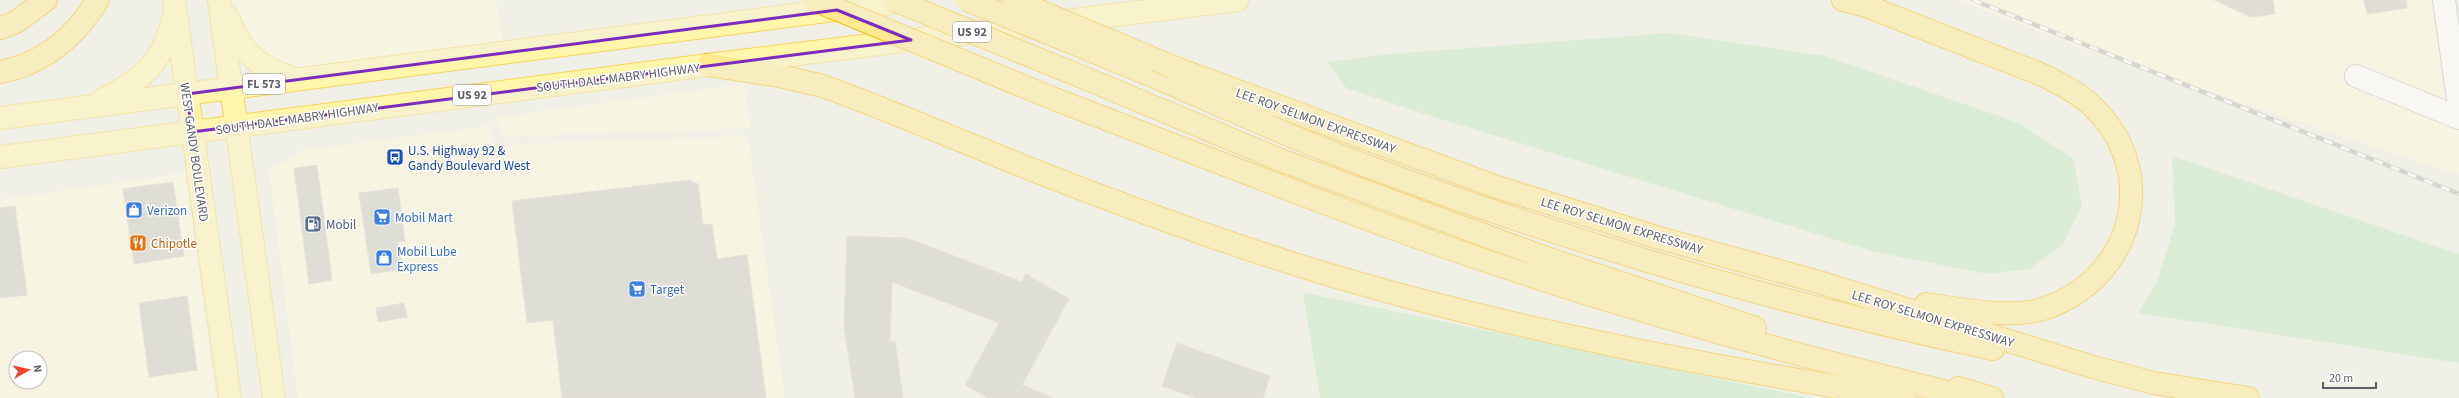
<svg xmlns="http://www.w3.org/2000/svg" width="2459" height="398" font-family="'Source Sans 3',sans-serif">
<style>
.commercial{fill:#fff9dc;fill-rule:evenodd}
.green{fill:#c2e9c4}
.building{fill:#cbc9c3;stroke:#d6d1c4}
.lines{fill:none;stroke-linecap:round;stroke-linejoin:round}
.minor-casing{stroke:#b8bbc0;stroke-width:24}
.major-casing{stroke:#f7d358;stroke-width:24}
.highway-casing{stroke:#f6b600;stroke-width:24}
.minor{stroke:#fff;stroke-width:22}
.major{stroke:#fff6ac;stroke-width:22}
.highway{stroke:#ffe88e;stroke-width:22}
.rail-casing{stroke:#b7b8b8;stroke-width:4.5}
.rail{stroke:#fff;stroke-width:3;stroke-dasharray:9;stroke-linecap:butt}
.highway-bridge-casing{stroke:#f6b600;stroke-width:24;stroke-linecap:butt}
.highway-bridge{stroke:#ffe88e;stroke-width:22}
.marked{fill:none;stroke:#7b2cbf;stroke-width:3;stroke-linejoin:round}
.labels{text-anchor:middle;stroke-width:3;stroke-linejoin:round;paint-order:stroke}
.shield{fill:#fff;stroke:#8e9095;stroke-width:1}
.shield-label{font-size:12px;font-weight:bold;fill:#5d6167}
.street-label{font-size:13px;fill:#5d6167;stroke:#fff}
.transit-label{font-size:13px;fill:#164399;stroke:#fff;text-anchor:start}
.shop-label{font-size:13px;fill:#366cbe;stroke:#fff;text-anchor:start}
.service-label{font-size:13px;fill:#4e5e75;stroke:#fff;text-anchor:start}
.food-label{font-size:13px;fill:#c56008;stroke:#fff;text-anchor:start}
</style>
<rect width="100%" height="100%" fill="#f0efe6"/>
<g class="commercial">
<polygon points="231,0 496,0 503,43 294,71 259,52"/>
<polygon points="1959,0 2434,0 2448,103 2352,64 2343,81 2451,125 2452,129 2459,128 2459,175 2092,52"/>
<polygon points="744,84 751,128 501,137 498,122 494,118"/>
<polygon points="490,126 494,145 748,136 785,398 298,398 269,170 304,150"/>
<path d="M185 173 216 398H0V200ZM16 358H40V382H16Z"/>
</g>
<g class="green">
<polygon points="1669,33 1825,56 2019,123 2073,158 2082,205 2064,243 2030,269 1988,274 1875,252 1421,113 1346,88 1328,62 1390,54"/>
<polygon points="2172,156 2459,254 2459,363 2138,313 2157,282 2175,224"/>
<polygon points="1303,293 1306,293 1811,398 1320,398"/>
</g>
<g class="building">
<polygon points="2214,0 2273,0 2275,14 2251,17"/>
<polygon points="2364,0 2406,0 2407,8 2367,14"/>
<polygon points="317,165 332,280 309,284 294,168"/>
<polygon points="690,180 698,184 703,225 712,224 717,259 747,255 766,398 562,398 553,320 527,323 512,201"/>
<polygon points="173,182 184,256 134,264 123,189"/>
<polygon points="398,188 405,241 398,242 402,269 371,274 359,193"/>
<polygon points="15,206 27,295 0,298 0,208"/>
<polygon points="847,236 907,238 1022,282 1026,274 1069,299 1022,385 1053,398 988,398 965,385 999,323 892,282 890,342 895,341 903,398 855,398 844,327"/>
<polygon points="187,296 197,370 149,377 139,303"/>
<polygon points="404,303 407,317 378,322 376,308"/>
<polygon points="1177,343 1270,376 1263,398 1196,398 1162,386"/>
</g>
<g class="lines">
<g class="minor-casing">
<g id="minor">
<polyline points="2444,0 2459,106"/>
<polyline points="2356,76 2459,118"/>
</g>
</g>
<g class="major-casing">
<g id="major">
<polyline points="174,0 230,398"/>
<polyline points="219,0 274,398"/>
<path d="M227 16C242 53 257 67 295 79"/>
<path d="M102 100C146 77 161 65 174 17"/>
<polyline points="0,118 911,0"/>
<polyline points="0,157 708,65 1237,0"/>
</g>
</g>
<g class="highway-casing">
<g id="highway">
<path d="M1843 0 1869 7 2045 76C2060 84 2077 92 2089 103 2162 169 2136 278 2043 309 2011 319 1959 309 1926 304"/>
<polyline points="0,28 16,22 46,0"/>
<path d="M708 65 780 76 823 86C894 112 963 142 1033 170 1127 207 1221 242 1317 271 1508 329 1708 366 1905 398"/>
<polyline points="1173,67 1494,186 1656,237 1819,282 2093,367 2154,383 2248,398"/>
<path d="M1141 71C1204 98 1265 126 1328 151 1543 235 1767 301 1993 349"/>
<path d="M0 72C43 64 75 37 98 0"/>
<polyline points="1104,86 1283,161 1546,258 1755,328"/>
<path d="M1057 100C1183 148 1309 199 1437 244 1612 306 1791 354 1972 398"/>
<polyline points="1958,388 1992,398"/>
</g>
</g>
<use href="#minor" class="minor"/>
<use href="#major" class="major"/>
<use href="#highway" class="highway"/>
<g class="rail-casing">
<polyline id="rail" points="1973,0 2459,194"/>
</g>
<use href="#rail" class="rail"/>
<g class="highway-bridge-casing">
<g id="highway-bridge">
<polyline points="814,0 1057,100"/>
<polyline points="894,0 1104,86"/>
<polyline points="967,0 1141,71"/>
<polyline points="1013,0 1173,67"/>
</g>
</g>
<use href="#highway-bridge" class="highway-bridge"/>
</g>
<path d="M0 0H2459V398H0ZM837 10 911 40 192 132 187 94Z" fill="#f0efe6" fill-opacity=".55" fill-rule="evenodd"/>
<path class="marked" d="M837 10 911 40 192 132 187 94Z"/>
<defs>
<g id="bus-square" transform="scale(0.9)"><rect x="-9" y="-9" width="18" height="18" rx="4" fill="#1a4fb4" stroke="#fff"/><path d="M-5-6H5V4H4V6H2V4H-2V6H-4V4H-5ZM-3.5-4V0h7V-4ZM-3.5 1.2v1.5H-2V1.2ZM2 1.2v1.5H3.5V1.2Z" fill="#fff"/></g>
<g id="shop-square" transform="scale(0.9)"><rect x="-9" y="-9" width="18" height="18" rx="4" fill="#3f7fe0" stroke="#fff"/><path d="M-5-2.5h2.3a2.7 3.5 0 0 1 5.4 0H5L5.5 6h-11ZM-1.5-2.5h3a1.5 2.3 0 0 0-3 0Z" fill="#fff"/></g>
<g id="supermarket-square" transform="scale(0.9)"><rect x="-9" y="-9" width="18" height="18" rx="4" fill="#3f7fe0" stroke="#fff"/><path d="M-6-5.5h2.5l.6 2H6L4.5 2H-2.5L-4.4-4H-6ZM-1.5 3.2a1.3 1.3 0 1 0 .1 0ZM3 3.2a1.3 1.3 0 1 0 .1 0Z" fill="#fff"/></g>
<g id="fuel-square" transform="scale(0.9)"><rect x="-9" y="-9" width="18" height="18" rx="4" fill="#5c6f8a" stroke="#fff"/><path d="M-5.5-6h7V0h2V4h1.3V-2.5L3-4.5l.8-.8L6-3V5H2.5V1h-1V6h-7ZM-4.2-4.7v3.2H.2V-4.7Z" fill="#fff"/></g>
<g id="restaurant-square" transform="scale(0.9)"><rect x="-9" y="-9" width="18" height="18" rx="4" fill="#e8710a" stroke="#fff"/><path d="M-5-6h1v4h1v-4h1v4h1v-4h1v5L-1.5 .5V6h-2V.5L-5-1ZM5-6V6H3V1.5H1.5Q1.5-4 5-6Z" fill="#fff"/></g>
</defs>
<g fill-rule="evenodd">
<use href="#bus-square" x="395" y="157"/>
<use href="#shop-square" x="134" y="210"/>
<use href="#supermarket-square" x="382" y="217"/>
<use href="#fuel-square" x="313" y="224"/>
<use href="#restaurant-square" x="138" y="243"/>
<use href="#shop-square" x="384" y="258"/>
<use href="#supermarket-square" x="637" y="289"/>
</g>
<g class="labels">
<g class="shield">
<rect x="953" y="22" width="38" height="20" rx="3"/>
<rect x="243" y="74" width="42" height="20" rx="3"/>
<rect x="453" y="85" width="38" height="20" rx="3"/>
</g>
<g class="shield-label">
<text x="972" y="36">US 92</text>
<text x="264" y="88">FL 573</text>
<text x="472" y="99">US 92</text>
</g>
<g class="street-label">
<text transform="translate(618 77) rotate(-7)" y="5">SOUTH DALE MABRY HIGHWAY</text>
<text transform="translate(297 118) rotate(-8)" y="5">SOUTH DALE MABRY HIGHWAY</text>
<text transform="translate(1316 120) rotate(20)" y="5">LEE ROY SELMON EXPRESSWAY</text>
<text transform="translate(195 152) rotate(82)" y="5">WEST GANDY BOULEVARD</text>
<text transform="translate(1622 225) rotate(17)" y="5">LEE ROY SELMON EXPRESSWAY</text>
<text transform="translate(1933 318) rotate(17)" y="5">LEE ROY SELMON EXPRESSWAY</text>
</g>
<g class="transit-label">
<text x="408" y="155">U.S. Highway 92 &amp;<tspan x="408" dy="15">Gandy Boulevard West</tspan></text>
</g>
<g class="shop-label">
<text x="147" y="215">Verizon</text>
<text x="395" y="222">Mobil Mart</text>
<text x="397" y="256">Mobil Lube<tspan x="397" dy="15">Express</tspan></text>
<text x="650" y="294">Target</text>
</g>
<g class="service-label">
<text x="326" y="229">Mobil</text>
</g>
<g class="food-label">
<text x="151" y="248">Chipotle</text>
</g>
</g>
<g transform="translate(28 370) rotate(82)"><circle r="19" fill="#ffffff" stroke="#bec0c2"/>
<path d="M0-3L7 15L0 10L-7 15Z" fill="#f0452c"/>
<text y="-6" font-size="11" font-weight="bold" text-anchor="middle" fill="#5d6167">N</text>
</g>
<path d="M2323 382v6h53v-6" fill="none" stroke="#5d6167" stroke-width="2"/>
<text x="2329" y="382" font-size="12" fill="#5d6167" stroke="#ffffff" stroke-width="3" paint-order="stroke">20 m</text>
</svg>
